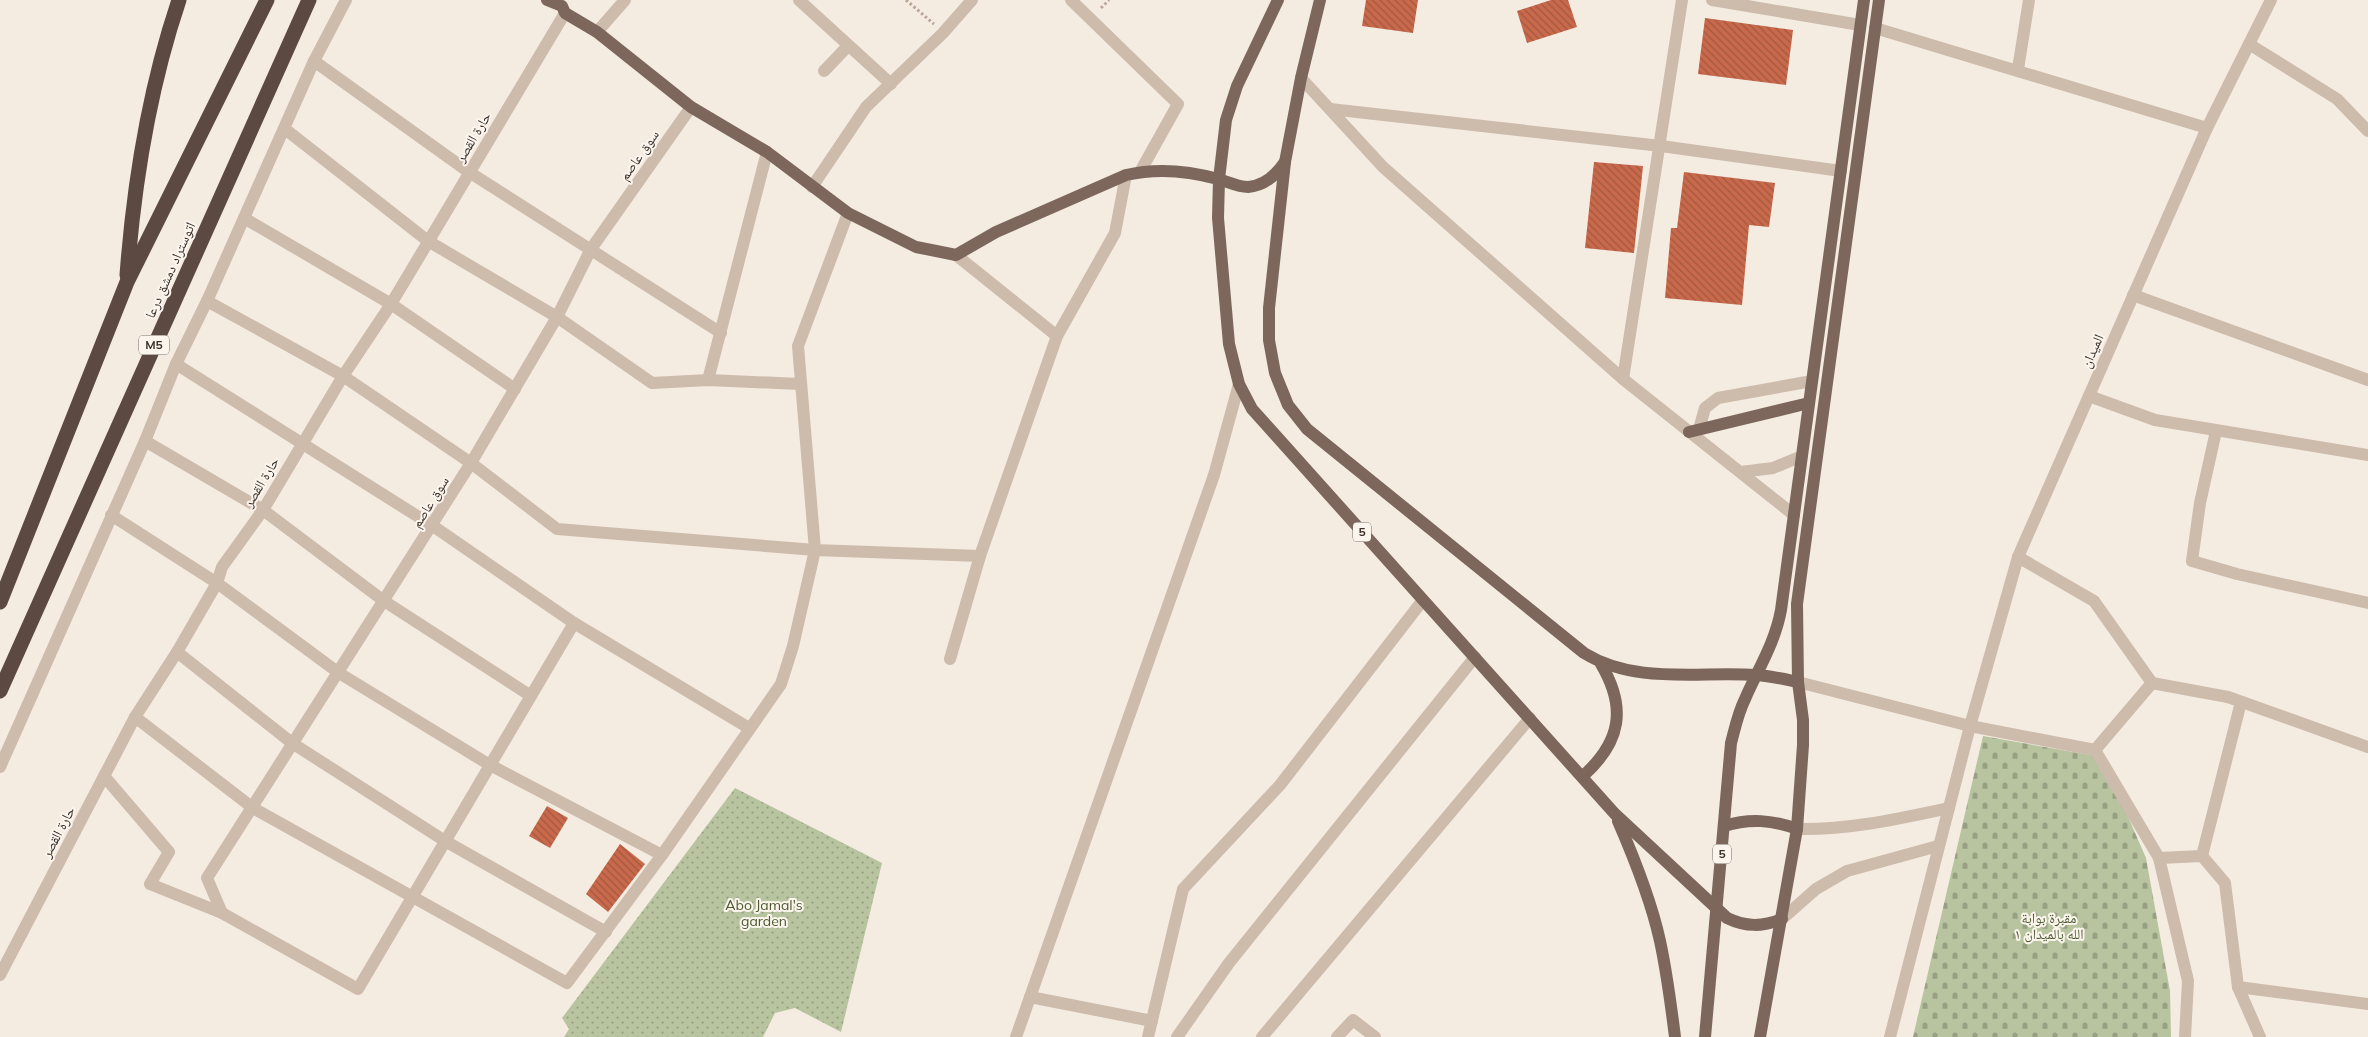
<svg xmlns="http://www.w3.org/2000/svg" width="2368" height="1037" font-family="Mulish,'Noto Naskh Arabic',sans-serif">
<style>
.cemetery{fill:url(#cemetery-stones)}
.park{fill:url(#park-dots)}
.building{fill:url(#building-back-hatch)}
.lines{fill:none;stroke-linecap:round;stroke-linejoin:round}
.path{stroke:#b9a596;stroke-width:3;stroke-dasharray:2.5 2.5;stroke-linecap:butt}
.minor{stroke:#cdbbac;stroke-width:12}
.major{stroke:#7d675c;stroke-width:12}
.highway{stroke:#5c4a42;stroke-width:15}
.labels{text-anchor:middle;stroke-width:4;stroke-linejoin:round;paint-order:stroke}
.shield{fill:#fbf5ee;stroke:#756b66;stroke-width:1}
.shield-label{font-size:12px;font-weight:bold;fill:#3b302b}
.street-label{font-size:14px;fill:#3b302b;stroke:#fbf5ee}
.park-label{font-size:14px;fill:#4a5a2e;stroke:#fbf5ee}
</style>
<defs>
<pattern id="cemetery-stones" width="16" height="16" patternUnits="userSpaceOnUse" patternTransform="scale(1.25)"><rect width="16" height="16" fill="#b8c4a0"/><path d="M2 7V4a2 2 0 0 1 4 0v3zM10 15v-3a2 2 0 0 1 4 0v3z" fill="#97a083"/></pattern>
<pattern id="park-dots" width="8" height="8" patternUnits="userSpaceOnUse" patternTransform="scale(1.25)"><rect width="8" height="8" fill="#b8c4a0"/><path d="M2 2h.1M6 6h.1" fill="none" stroke="#97a083" stroke-width="1.8" stroke-linecap="round"/></pattern>
<pattern id="building-back-hatch" width="6" height="6" patternUnits="userSpaceOnUse" patternTransform="scale(1.25)"><rect width="6" height="6" fill="#c8694b"/><path d="M-1 5l2 2M0 0l6 6M5-1l2 2" fill="none" stroke="#a4573f"/></pattern>
</defs>
<rect width="100%" height="100%" fill="#f4ebe1"/>
<polygon class="cemetery" points="1983,736 2102,757 2146,858 2170,991 2171,1037 1913,1037"/>
<polygon class="park" points="735,788 882,863 841,1032 795,1008 775,1013 763,1037 564,1037 569,1029 562,1018"/>
<g class="building">
<polygon points="1366,0 1418,0 1413,33 1362,26"/>
<polygon points="1551,0 1568,0 1577,27 1527,43 1517,11"/>
<polygon points="1705,18 1793,30 1786,85 1698,74"/>
<polygon points="1594,162 1643,166 1634,253 1585,248"/>
<polygon points="1684,172 1775,183 1769,227 1749,225 1742,305 1665,298 1671,228 1677,228"/>
<polygon points="547,806 568,818 550,848 529,836"/>
<polygon points="620,844 645,864 608,912 586,894"/>
</g>
<g class="lines">
<g class="path">
<polyline points="906,0 934,24"/>
<polyline points="1101,8 1109,0"/>
</g>
<g class="minor">
<polyline points="799,0 891,84"/>
<polyline points="1071,0 1178,104 1140,172"/>
<polyline points="1712,0 1860,25"/>
<polyline points="1875,28 2207,128"/>
<polyline points="597,32 625,0"/>
<polyline points="2249,44 2337,99 2368,131"/>
<polyline points="314,61 469,172 721,333"/>
<polyline points="2018,69 2029,0"/>
<polyline points="824,71 848,46"/>
<polyline points="1301,78 1383,167 1623,379 1794,515"/>
<polyline points="1330,109 1661,146 1841,171"/>
<polyline points="285,129 428,241 557,317 652,383 708,380 800,384"/>
<polyline points="812,187 866,107 943,33 972,0"/>
<polyline points="244,218 391,304 515,389"/>
<polyline points="956,255 1057,336 1115,233 1126,175"/>
<polyline points="2133,295 2368,380"/>
<polyline points="207,301 343,376 471,463 557,529 815,550 980,556"/>
<polyline points="176,364 433,526 574,623 749,728"/>
<polyline points="1623,379 1682,0"/>
<polyline points="708,380 767,152"/>
<polyline points="2089,396 2155,420 2368,455"/>
<polyline points="1699,429 1705,408 1718,398 1812,381"/>
<polyline points="2216,431 2200,503 2192,561 2237,574 2368,603"/>
<polyline points="145,441 263,510 384,601 531,696"/>
<polyline points="1741,472 1773,468 1802,456"/>
<polyline points="111,515 217,583 339,673 490,765 662,855"/>
<polyline points="2018,557 2094,601 2152,683 2095,750"/>
<polyline points="177,652 292,743 445,841 606,932"/>
<polyline points="950,659 980,556 1057,336"/>
<polyline points="1798,682 1970,726 2095,750 2159,858 2188,981 2185,1037"/>
<polyline points="2152,683 2228,697 2368,747"/>
<polyline points="135,717 253,808 567,983 662,855 781,684 793,646 815,550 798,346 848,213"/>
<polyline points="0,767 145,441 176,364 207,301 314,61 346,0"/>
<polyline points="104,776 169,852 150,884 222,913 358,989 574,623"/>
<path d="M1797 829C1849 830 1897 819 1949 808"/>
<polyline points="2202,856 2241,702"/>
<polyline points="2159,858 2202,856 2225,883 2238,987 2368,1004"/>
<polyline points="222,913 207,878 471,463 557,317 591,249 691,107"/>
<polyline points="1782,919 1816,889 1847,871 1938,846"/>
<polyline points="0,975 135,717 177,652 217,583 222,567 263,510 343,376 391,304 565,13"/>
<polyline points="2238,987 2260,1037"/>
<polyline points="1030,997 1152,1021"/>
<polyline points="1016,1037 1214,475 1239,384"/>
<polyline points="1148,1037 1183,889 1280,785 1423,600"/>
<polyline points="1177,1037 1229,963 1475,657"/>
<polyline points="1262,1037 1530,718"/>
<polyline points="1337,1037 1353,1020 1375,1037"/>
<polyline points="1890,1037 1970,726 2018,557 2207,128 2271,0"/>
</g>
<g class="major">
<path d="M547 0 562 6 565 13 597 32 691 107 767 152 848 213 916 247 956 255 996 232 1126 175C1156 168 1189 171 1218 179 1229 182 1237 187 1248 187 1265 186 1276 175 1285 162"/>
<path d="M1278 0 1237 86 1226 120 1219 179 1218 218 1229 344 1239 384 1252 409 1615 814 1727 918C1746 927 1762 927 1782 919"/>
<path d="M1320 0 1301 78 1285 162 1269 308V340L1275 373 1288 405 1307 429 1584 653C1636 685 1699 671 1756 675 1771 676 1784 679 1798 682"/>
<polyline points="1689,432 1809,403"/>
<path d="M1583 776C1621 742 1627 708 1601 664"/>
<path d="M1618 821C1635 860 1651 900 1660 941 1667 973 1671 1005 1675 1037"/>
<path d="M1724 826C1750 818 1772 820 1797 829"/>
<path d="M1705 1037 1731 743C1735 728 1738 713 1745 699 1758 669 1775 643 1781 610L1864 0"/>
<polyline points="1760,1037 1797,829 1803,745 1803,720 1798,682 1797,604 1879,0"/>
</g>
<g class="highway">
<path d="M127 275C134 182 149 89 179 0"/>
<polyline points="0,602 127,282 267,0"/>
<polyline points="0,691 309,0"/>
</g>
</g>
<g class="labels">
<g class="shield">
<rect x="139" y="335.5" width="30" height="19" rx="4"/>
<rect x="1353" y="522.5" width="18" height="19" rx="4"/>
<rect x="1713" y="844.5" width="18" height="19" rx="4"/>
</g>
<g class="shield-label">
<text x="154" y="349">M5</text>
<text x="1362" y="536">5</text>
<text x="1722" y="858">5</text>
</g>
<g class="street-label">
<text transform="translate(473 137) rotate(-59)" y="5">حارة القصر</text>
<text transform="translate(639 155) rotate(-55)" y="5">سوق عاصم</text>
<text transform="translate(170 270) rotate(-66)" y="5">اتوستراد دمشق درعا</text>
<text transform="translate(2092 351) rotate(-66)" y="5">الميدان</text>
<text transform="translate(261 482) rotate(-59)" y="5">حارة القصر</text>
<text transform="translate(430 502) rotate(-58)" y="5">سوق عاصم</text>
<text transform="translate(58 832) rotate(-62)" y="5">حارة القصر</text>
</g>
<g class="park-label">
<text x="764" y="910">Abo Jamal's<tspan x="764" dy="16">garden</tspan></text>
<text x="2049" y="923">مقبرة بوابة<tspan x="2049" dy="16">الله بالميدان ١</tspan></text>
</g>
</g>
</svg>
